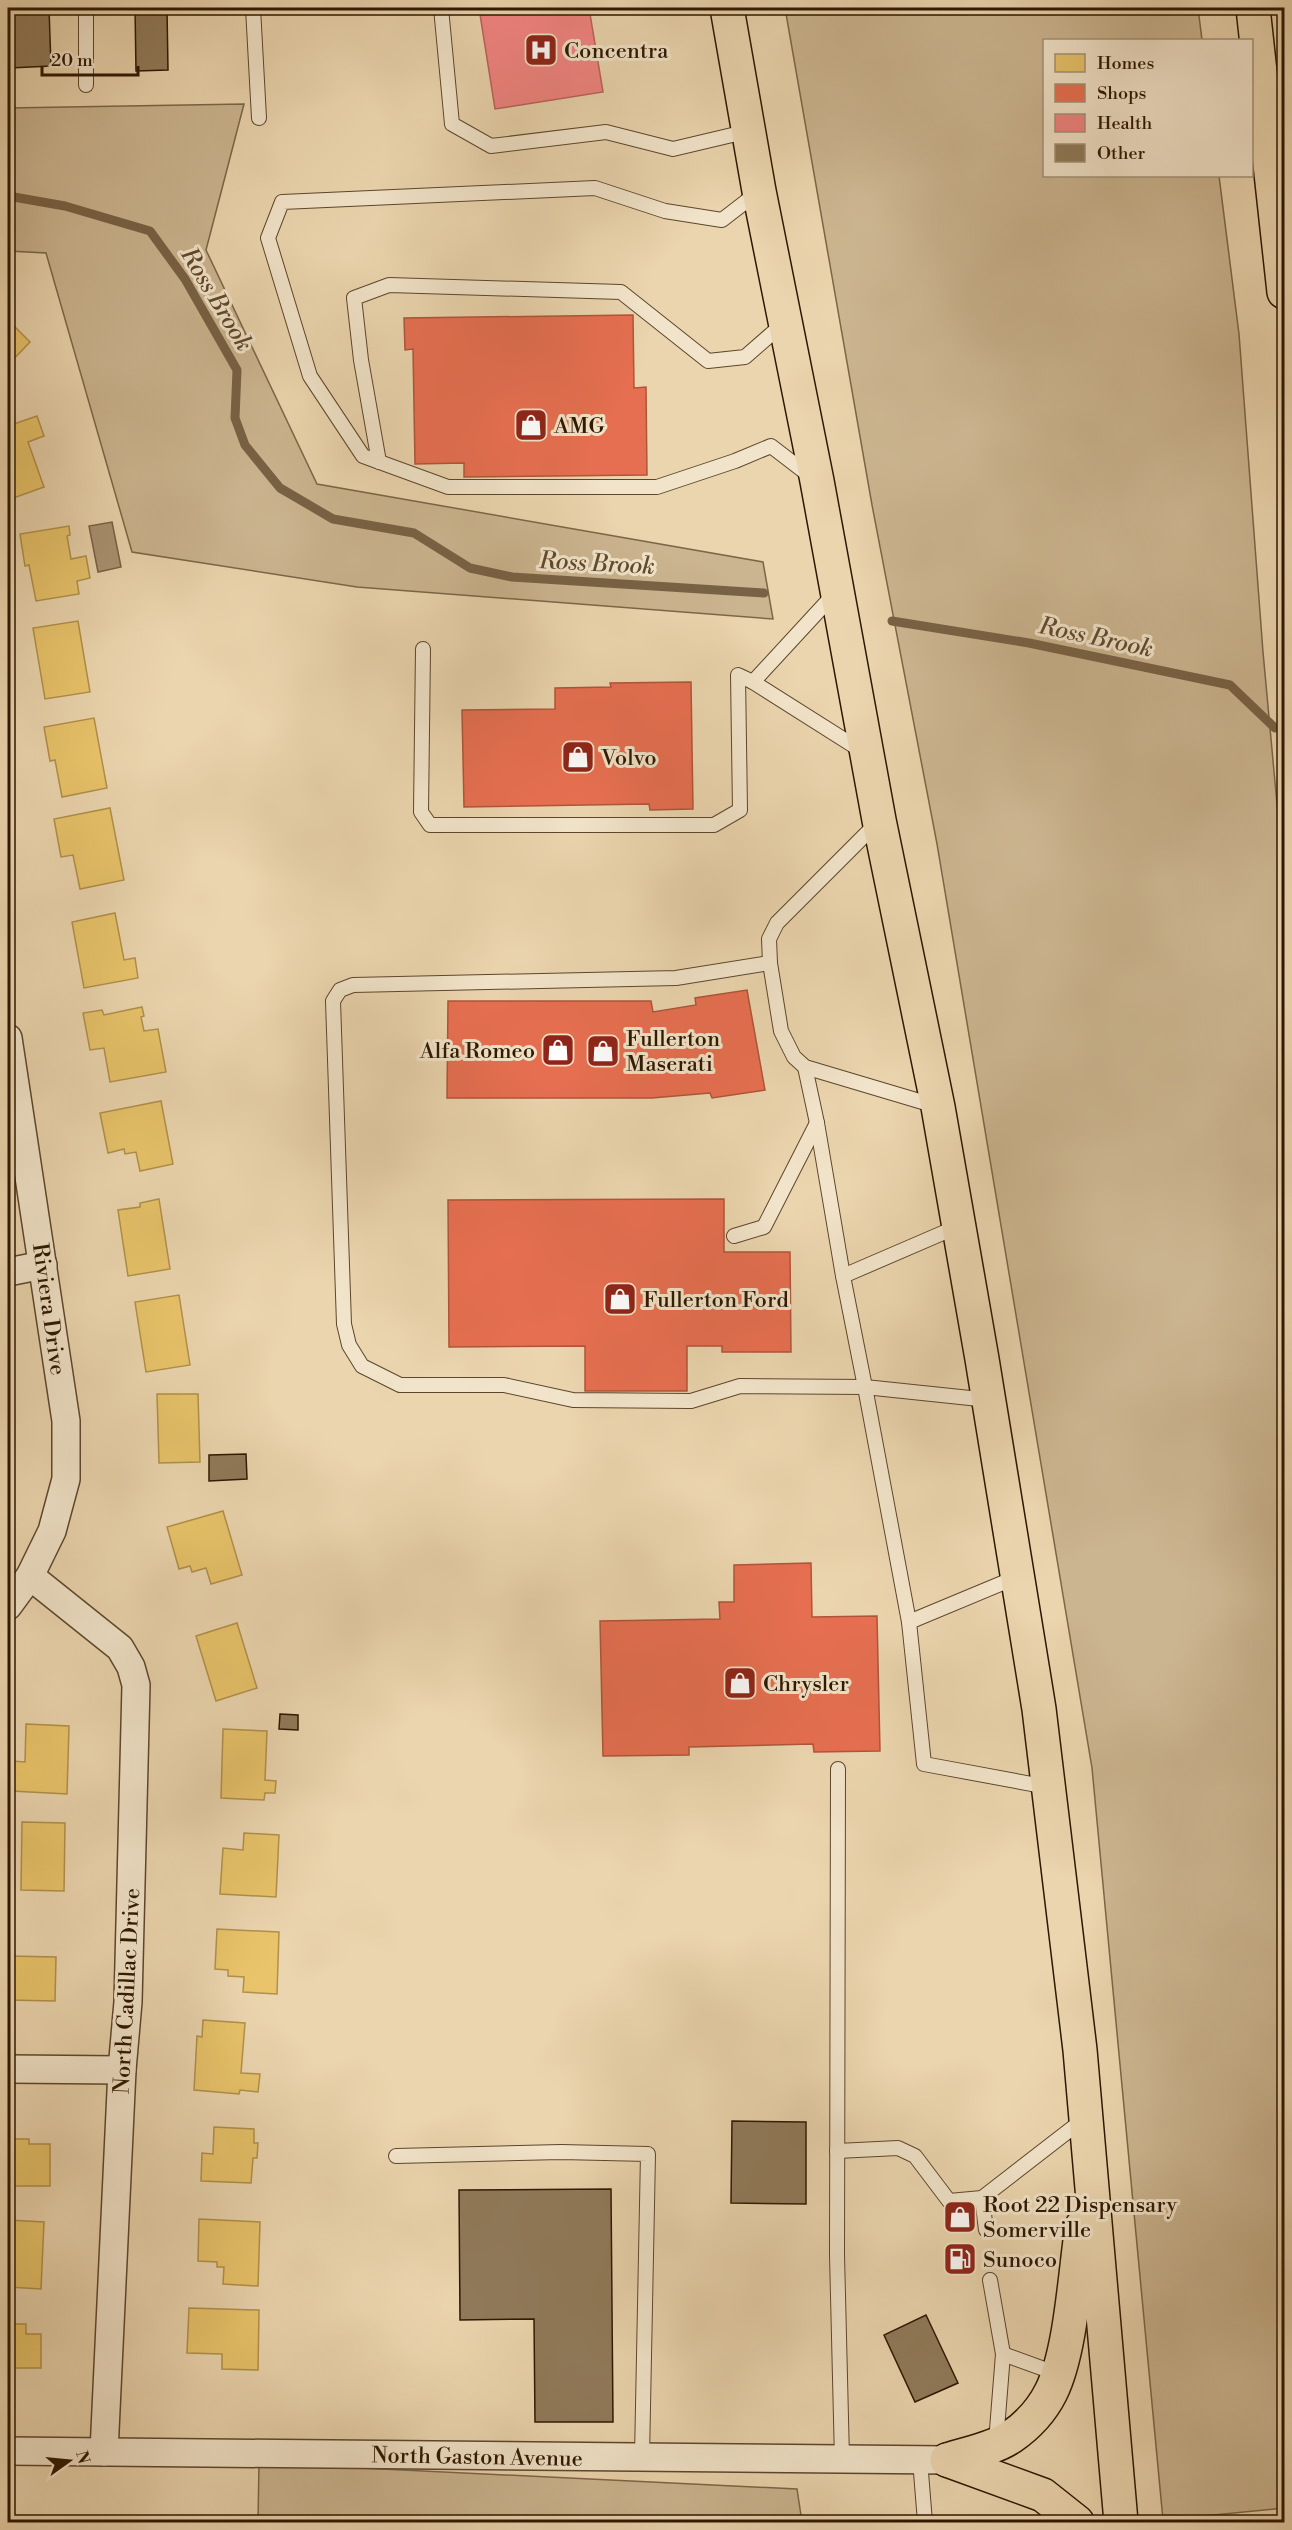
<svg xmlns="http://www.w3.org/2000/svg" width="1292" height="2530" font-family="'Libre Bodoni',serif">
<style>
.green{fill:#cbb590;stroke:#7c6648;stroke-width:1.5}
.water{fill:#aa9473;stroke:#786245;stroke-width:1.5}
.homes{fill:#e9c46a;stroke:#b1904a;stroke-width:1.5}
.shops{fill:#e76f51;stroke:#af5539;stroke-width:1.5}
.health{fill:#f28482;stroke:#b7635b;stroke-width:1.5}
.lines{fill:none;stroke-linecap:round;stroke-linejoin:round}
.stream{stroke:#786245;stroke-width:9}
.building{fill:#907a5a;stroke:#2d1700;stroke-width:1.5}
.lane-casing{stroke:#5c462c;stroke-width:16}
.street-casing{stroke:#5c462c;stroke-width:30}
.highway-casing{stroke:#2d1700;stroke-width:36}
.lane{stroke:#f2e4ca;stroke-width:14}
.street{stroke:#f2e4ca;stroke-width:27}
.highway{stroke:#ebd5ae;stroke-width:33}
.labels{text-anchor:middle;stroke-width:6;stroke-linejoin:round;paint-order:stroke}
.poi-label{font-size:22px;fill:#2d1700;stroke:#f2e4ca;text-anchor:start}
.street-label{font-size:22px;fill:#2d1700;stroke:#f2e4ca}
.water-label{font-size:24px;font-style:italic;fill:#5f492e;stroke:#f2e4ca}
</style>
<rect width="100%" height="100%" fill="#ebd5ae"/>
<filter id="stains"><feTurbulence type="fractalNoise" baseFrequency=".00333" numOctaves="4"/><feColorMatrix values="0 0 0 0 .2 0 0 0 0 .09 0 0 0 0 .02 0 0 0 .5 -.17"/></filter>
<radialGradient id="worn" r=".72"><stop offset=".6" stop-color="#630" stop-opacity="0"/><stop offset="1" stop-color="#630" stop-opacity=".3"/></radialGradient>
<g class="green">
<polygon points="785,8 1198,8 1202,40 1044,40 1044,176 1219,176 1239,334 1263,652 1284,880 1284,2508 1163,2520 1092,1768 937,844 872,505"/>
<polygon points="244,104 206,250 317,484 763,562 773,619 357,587 132,552 46,253 8,251 8,108"/>
<polygon points="259,2463 797,2489 802,2522 258,2522"/>
</g>
<polygon class="water" points="112,522 121,567 98,572 89,526"/>
<g class="homes">
<polygon points="8,320 30,342 8,365"/>
<polygon points="37,416 44,436 28,442 44,487 8,500 8,426"/>
<polygon points="69,526 70,535 67,536 71,559 86,556 90,578 77,581 79,594 36,601 29,565 25,566 20,534"/>
<polygon points="78,621 90,692 45,699 33,628"/>
<polygon points="94,718 107,788 62,797 55,760 50,761 44,727"/>
<polygon points="110,808 124,880 80,889 73,855 61,857 54,819"/>
<polygon points="115,913 124,960 135,958 138,978 84,988 72,922"/>
<polygon points="142,1007 144,1016 141,1017 144,1031 158,1029 166,1072 110,1082 104,1048 90,1050 83,1013 102,1010 104,1015"/>
<polygon points="161,1101 173,1164 140,1171 136,1152 125,1154 124,1149 108,1153 100,1113"/>
<polygon points="159,1199 170,1269 128,1276 118,1210 140,1207 140,1203"/>
<polygon points="179,1295 190,1365 146,1372 135,1302"/>
<polygon points="157,1394 198,1394 200,1462 159,1463"/>
<polygon points="223,1511 242,1575 211,1584 206,1568 192,1572 190,1566 179,1569 167,1527"/>
<polygon points="237,1623 257,1688 216,1701 196,1636"/>
<polygon points="26,1724 69,1726 67,1794 11,1791 12,1761 25,1762"/>
<polygon points="223,1729 267,1731 265,1780 276,1781 275,1793 265,1793 264,1800 221,1798"/>
<polygon points="22,1822 65,1823 64,1891 21,1890"/>
<polygon points="244,1833 279,1835 276,1897 220,1894 223,1848 243,1850"/>
<polygon points="217,1929 279,1932 277,1994 243,1992 244,1977 228,1976 228,1970 215,1969"/>
<polygon points="8,1956 56,1957 55,2001 8,2000"/>
<polygon points="203,2020 245,2023 241,2073 260,2074 258,2092 240,2090 239,2094 194,2090 197,2036 202,2037"/>
<polygon points="214,2127 254,2129 254,2143 258,2143 257,2158 253,2158 251,2183 201,2181 202,2153 213,2154"/>
<polygon points="8,2139 29,2139 29,2144 50,2144 50,2186 8,2186"/>
<polygon points="199,2219 260,2222 258,2286 223,2284 224,2267 217,2267 217,2262 198,2261"/>
<polygon points="8,2220 44,2222 41,2289 8,2287"/>
<polygon points="189,2308 259,2310 258,2370 222,2369 222,2354 187,2353"/>
<polygon points="8,2324 26,2324 26,2334 41,2334 41,2368 8,2368"/>
</g>
<g class="shops">
<polygon points="633,315 634,388 646,387 647,475 464,477 464,463 415,464 413,349 405,350 404,318"/>
<polygon points="691,682 693,809 650,810 649,804 464,807 462,710 555,709 555,688 611,687 610,683"/>
<polygon points="747,990 765,1090 712,1098 710,1093 652,1098 447,1098 448,1001 651,1001 653,1012 696,1005 695,998"/>
<polygon points="724,1199 724,1252 790,1252 791,1352 722,1352 722,1346 687,1346 687,1391 585,1391 585,1346 449,1347 448,1200"/>
<polygon points="811,1563 812,1617 877,1616 880,1751 814,1752 813,1744 689,1747 689,1755 603,1756 600,1621 720,1619 719,1602 734,1602 734,1565"/>
</g>
<polygon class="health" points="479,8 589,8 603,92 495,109"/>
<g class="lines">
<g class="stream">
<polyline points="8,196 65,206 150,231 185,279 237,370 235,418 245,445 280,488 333,519 414,533 470,568 512,577 764,593"/>
<polyline points="892,621 1029,643 1230,685 1275,728"/>
</g>
</g>
<g class="building">
<polygon points="49,8 51,66 10,68 8,10"/>
<polygon points="135,8 167,8 168,70 136,71"/>
<polygon points="246,1454 247,1479 209,1481 209,1455"/>
<polygon points="280,1714 298,1715 298,1730 279,1729"/>
<polygon points="732,2121 806,2122 806,2204 731,2203"/>
<polygon points="611,2189 613,2422 535,2422 534,2319 460,2320 459,2190"/>
<polygon points="926,2315 958,2383 915,2402 884,2335"/>
</g>
<g class="lines">
<g class="lane-casing">
<g id="lane">
<polyline points="253,8 259,118"/>
<polyline points="441,8 452,124 491,146 606,132 673,149 749,131"/>
<polyline points="86,85 86,8"/>
<polyline points="757,193 722,220 665,211 595,188 282,202 268,238 310,376 363,456 448,487 657,487 735,461 771,446 810,476"/>
<polyline points="379,462 361,360 354,298 389,285 621,292 708,361 745,357 784,323"/>
<polyline points="836,592 753,682 862,751"/>
<polyline points="423,649 421,812 430,825 714,825 740,810 738,675 753,682"/>
<polyline points="878,822 777,923 769,939 770,963 781,1031 794,1057 805,1067 936,1106"/>
<polyline points="770,963 676,978 353,985 340,990 333,1001 344,1324 349,1345 362,1366 400,1385 504,1385 573,1400 691,1401 740,1386 865,1387 909,1622"/>
<polyline points="805,1067 817,1123 843,1276"/>
<polyline points="959,1226 843,1276 865,1387 989,1400"/>
<polyline points="734,1236 764,1227 817,1123"/>
<polyline points="1017,1577 909,1622 924,1764 1048,1787"/>
<polyline points="838,1769 837,2255 842,2459"/>
<polyline points="837,2151 898,2148 915,2156 949,2201 982,2198 1084,2119"/>
<polyline points="396,2156 561,2152 648,2154 642,2457"/>
<polyline points="982,2198 986,2230"/>
<polyline points="990,2280 1003,2354 996,2442"/>
<polyline points="1003,2354 1058,2374"/>
<polyline points="920,2460 925,2522"/>
</g>
</g>
<g class="street-casing">
<g id="street">
<polyline points="8,1038 66,1421 66,1479 52,1531 30,1576 8,1606"/>
<polyline points="8,1272 43,1265"/>
<polyline points="30,1576 120,1648 131,1667 136,1685 128,2002 122,2070 104,2452"/>
<polyline points="8,2069 122,2070"/>
<polyline points="8,2451 947,2460"/>
</g>
</g>
<g class="highway-casing">
<g id="highway">
<polyline points="727,8 759,191 817,481 879,820 938,1107 982,1359 1039,1709 1080,2050 1121,2522"/>
<polyline points="1253,8 1284,292"/>
<path d="M947 2460C968 2453 993 2449 1011 2437 1027 2426 1042 2410 1051 2392 1071 2352 1075 2273 1082 2226"/>
<polyline points="947,2460 1043,2495 1077,2522"/>
</g>
</g>
<use href="#lane" class="lane"/>
<use href="#street" class="street"/>
<use href="#highway" class="highway"/>
</g>
<defs>
<g id="hospital-square" transform="scale(1.725)"><rect x="-9" y="-9" width="18" height="18" rx="4" fill="#8f2418" stroke="#f2e4ca"/><path d="M-5-5h3v3.5h4V-5h3V5h-3V1.5h-4V5h-3Z" fill="#fff"/></g>
<g id="shop-square" transform="scale(1.725)"><rect x="-9" y="-9" width="18" height="18" rx="4" fill="#8f2418" stroke="#f2e4ca"/><path d="M-5-2.5h2.3a2.7 3.5 0 0 1 5.4 0H5L5.5 6h-11ZM-1.5-2.5h3a1.5 2.3 0 0 0-3 0Z" fill="#fff"/></g>
<g id="fuel-square" transform="scale(1.725)"><rect x="-9" y="-9" width="18" height="18" rx="4" fill="#8f2418" stroke="#f2e4ca"/><path d="M-5.5-6h7V0h2V4h1.3V-2.5L3-4.5l.8-.8L6-3V5H2.5V1h-1V6h-7ZM-4.2-4.7v3.2H.2V-4.7Z" fill="#fff"/></g>
</defs>
<g fill-rule="evenodd">
<use href="#hospital-square" x="541" y="50"/>
<use href="#shop-square" x="531" y="425"/>
<use href="#shop-square" x="578" y="757"/>
<use href="#shop-square" x="558" y="1050"/>
<use href="#shop-square" x="603" y="1051"/>
<use href="#shop-square" x="620" y="1299"/>
<use href="#shop-square" x="740" y="1683"/>
<use href="#shop-square" x="960" y="2217"/>
<use href="#fuel-square" x="960" y="2259"/>
</g>
<g class="labels">
<g class="poi-label">
<text x="564" y="58">Concentra</text>
<text x="554" y="433">AMG</text>
<text x="601" y="765">Volvo</text>
<text x="626" y="1046">Fullerton<tspan x="626" dy="25">Maserati</tspan></text>
<text x="535" y="1058" text-anchor="end">Alfa Romeo</text>
<text x="643" y="1307">Fullerton Ford</text>
<text x="763" y="1691">Chrysler</text>
<text x="983" y="2212">Root 22 Dispensary<tspan x="983" dy="25">Somerville</tspan></text>
<text x="983" y="2267">Sunoco</text>
</g>
<g class="street-label">
<text transform="translate(50 1309) rotate(82)" y="8">Riviera Drive</text>
<text transform="translate(126 1991) rotate(-87)" y="8">North Cadillac Drive</text>
<text transform="translate(477 2456) rotate(1)" y="8">North Gaston Avenue</text>
</g>
<g class="water-label">
<text transform="translate(217 299) rotate(59)" y="8">Ross Brook</text>
<text transform="translate(597 563) rotate(3)" y="8">Ross Brook</text>
<text transform="translate(1096 637) rotate(12)" y="8">Ross Brook</text>
</g>
</g>
<rect width="1292" height="2530" fill="none" stroke="#ebd5ae" stroke-width="30"/>
<rect x="9" y="9" width="1274" height="2512" fill="none" stroke="#2d1700" stroke-width="3"/>
<rect x="15" y="15" width="1262" height="2500" fill="none" stroke="#2d1700" stroke-width="1.5"/>
<rect x="1043" y="39" width="210" height="138" fill="#f2e4ca" stroke="#a39279" stroke-width="1.5"/>
<rect x="1055" y="54" width="30" height="18" fill="#e9c46a" stroke="#a39279" stroke-width="1.5"/>
<text x="1097" y="69" font-size="18" fill="#2d1700">Homes</text>
<rect x="1055" y="84" width="30" height="18" fill="#e76f51" stroke="#a39279" stroke-width="1.5"/>
<text x="1097" y="99" font-size="18" fill="#2d1700">Shops</text>
<rect x="1055" y="114" width="30" height="18" fill="#f28482" stroke="#a39279" stroke-width="1.5"/>
<text x="1097" y="129" font-size="18" fill="#2d1700">Health</text>
<rect x="1055" y="144" width="30" height="18" fill="#907a5a" stroke="#a39279" stroke-width="1.5"/>
<text x="1097" y="159" font-size="18" fill="#2d1700">Other</text>
<g transform="translate(69 2461) rotate(75)" stroke="#f2e4ca" stroke-width="4.5" paint-order="stroke">
<path d="M0-4.5L10 22L0 15L-10 22Z" fill="#2d1700"/>
<text y="-9" font-size="16" font-weight="bold" text-anchor="middle" fill="#2d1700">N</text>
</g>
<path d="M42 66v9h96v-9" fill="none" stroke="#2d1700" stroke-width="3"/>
<text x="51" y="66" font-size="18" fill="#2d1700" stroke="#f2e4ca" stroke-width="4.5" paint-order="stroke">20 m</text>
<rect width="100%" height="100%" filter="url(#stains)"/>
<rect width="100%" height="100%" fill="url(#worn)"/>
</svg>
